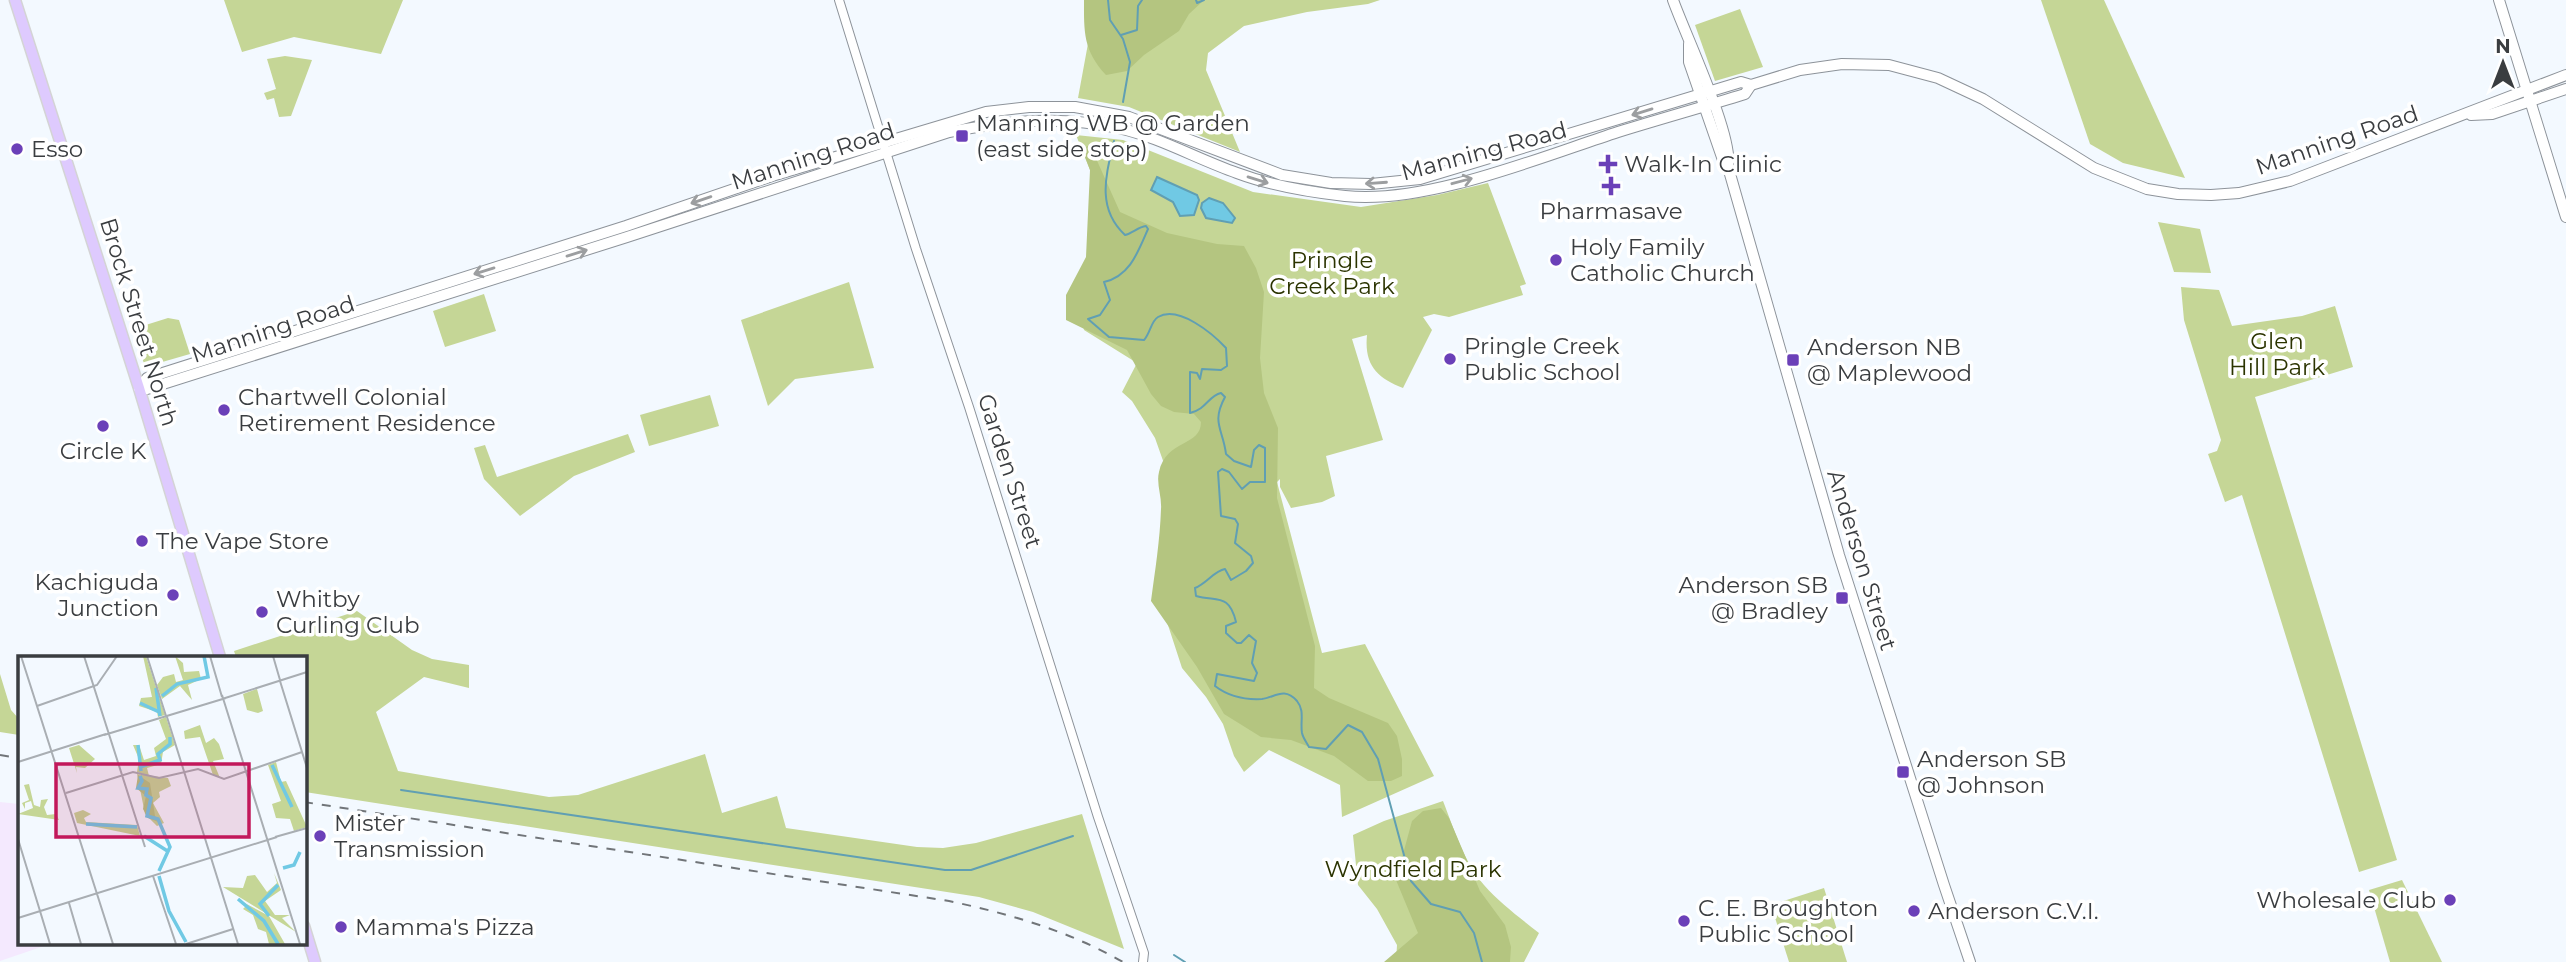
<svg xmlns="http://www.w3.org/2000/svg" width="2566" height="962" font-family="Montserrat,sans-serif">
<style>
.industrial{fill:#f4e9fe}
.green{fill:#c5d696}
.forest{fill:#b4c580}
.water{fill:#70c9e4;stroke:#609fb3;stroke-width:2}
.lines{fill:none;stroke-linecap:round;stroke-linejoin:round}
.stream{stroke:#609fb3;stroke-width:2}
.tertiary-casing{stroke:#8d939a;stroke-width:10}
.secondary-casing{stroke:#8d939a;stroke-width:12}
.primary-casing{stroke:#d4d4d5;stroke-width:13}
.tertiary{stroke:#fff;stroke-width:8}
.secondary{stroke:#fff;stroke-width:10}
.primary{stroke:#decafe;stroke-width:10}
.rail{stroke:#717579;stroke-width:2;stroke-dasharray:9 9;stroke-linecap:butt}
.oneway{stroke:#9c9ea0}
.poi-dot{fill:#6b40b8;stroke:#fff;stroke-width:2.5}
.labels{text-anchor:middle;stroke-width:7;stroke-linejoin:round;paint-order:stroke}
.poi-label{font-size:23px;fill:#3a3d40;stroke:#fff;text-anchor:start}
.street-label{font-size:23px;fill:#3a3d40;stroke:#fff}
.park-label{font-size:23px;fill:#2b3400;stroke:#fff}
.inset-river{fill:none;stroke:#70c9e4;stroke-width:3.5}
.inset-road{fill:none;stroke:#a9aeb3;stroke-width:2}
.view{fill:#c2185b;fill-opacity:0.15;stroke:#c2185b;stroke-width:3.5}
.inset-edge{fill:none;stroke:#3a3d40;stroke-width:3.5}
</style>
<rect width="100%" height="100%" fill="#f3f9ff"/>
<polygon class="industrial" points="0,802 19,804 19,943 53,943 0,961"/>
<g class="green">
<polygon points="224,0 403,0 381,54 294,37 242,52"/>
<polygon points="1096,0 1380,0 1368,4 1307,12 1244,26 1208,53 1206,70 1240,152 1129,107 1078,98"/>
<polygon points="2041,0 2104,0 2185,178 2123,163 2090,144"/>
<polygon points="1740,9 1763,67 1715,81 1695,25"/>
<polygon points="285,56 312,60 291,116 279,117 274,98 267,100 264,93 276,89 267,59"/>
<path d="M1076 135 1123 140 1253 192 1361 207 1437 195 1488 183 1526 284 1520 286 1523 295 1449 317 1434 314 1423 317 1432 330 1403 388C1377 378 1364 365 1367 335L1352 339 1383 440 1326 456 1335 496 1322 502 1291 508 1280 487V479L1277 482 1322 653 1365 644 1434 776 1342 817 1340 785 1269 750 1244 772 1234 756 1223 724 1206 697 1182 668 1167 622 1173 489 1155 438 1132 401 1122 392 1137 363 1084 330 1079 310 1101 220 1092 175Z"/>
<polygon points="2158,222 2200,229 2211,273 2174,272"/>
<polygon points="849,282 874,368 795,379 768,406 741,320"/>
<polygon points="2181,287 2219,290 2232,326 2302,316 2335,306 2353,367 2255,397 2397,860 2359,872 2242,495 2225,502 2208,454 2217,451 2221,440 2184,320"/>
<polygon points="484,294 496,331 445,347 433,311"/>
<polygon points="168,318 179,320 190,354 145,367 133,329"/>
<polygon points="710,395 719,426 649,446 640,415"/>
<polygon points="628,434 635,452 574,476 520,516 484,479 474,448 485,445 497,477"/>
<polygon points="357,611 412,650 432,659 469,665 469,688 424,677 376,712 398,771 549,797 578,795 705,754 722,813 777,796 786,828 917,847 943,848 976,843 1082,814 1124,949 1033,912 979,897 305,792 304,657 236,657 234,651"/>
<polygon points="0,674 11,710 19,719 19,735 0,732"/>
<path d="M1443 801C1454 829 1464 862 1484 885 1500 903 1520 918 1539 933L1524 962H1396L1397 945 1377 909 1358 885 1353 835 1384 821Z"/>
<polygon points="2402,880 2442,962 2390,962 2369,890"/>
<polygon points="1824,888 1847,962 1789,962 1771,905"/>
</g>
<g class="forest">
<path d="M1084 0H1204L1189 14 1179 31 1144 55 1127 71 1106 75C1083 50 1084 32 1084 0Z"/>
<path d="M1090 145 1120 212 1167 233 1217 244 1244 246 1256 268 1264 292 1260 358 1264 393 1278 428 1277 498 1315 646 1314 688 1329 698 1388 723 1397 736 1402 759V776L1391 781H1368L1334 756 1291 740 1261 737 1224 714 1197 667 1151 601C1155 571 1160 540 1161 509 1162 497 1156 483 1159 472 1166 439 1201 447 1201 422L1194 414 1174 412 1161 406 1151 394 1127 350 1066 320V295L1086 257 1090 170 1082 149Z"/>
<polygon points="1441,808 1449,818 1480,891 1505,925 1511,947 1510,962 1384,962 1418,933 1396,880 1412,821 1423,811"/>
</g>
<g class="water">
<polygon points="1157,177 1197,195 1199,200 1194,215 1180,216 1173,202 1151,190"/>
<polygon points="1209,198 1223,203 1235,218 1232,223 1206,218 1201,208 1202,203"/>
</g>
<g class="lines">
<g class="stream">
<polyline points="1108,0 1110,20 1123,39 1130,62 1123,102"/>
<polyline points="1196,0 1197,3 1204,0"/>
<polyline points="1121,35 1137,30 1138,6 1142,0"/>
<path d="M1114 141C1106 175 1096 208 1125 235 1133 233 1138 227 1146 226L1148 229C1138 252 1130 276 1104 282L1110 300 1100 315 1088 319 1109 337 1144 340C1150 334 1151 321 1158 317 1179 305 1213 334 1226 348L1227 366 1221 370 1202 369 1200 379 1197 373 1190 372V413C1207 409 1208 396 1221 393L1225 397C1211 423 1223 429 1226 454L1234 461 1251 467 1254 450 1259 445 1265 448V482H1250L1242 489 1229 472 1222 469 1218 472 1221 516 1235 519 1238 524 1235 543 1251 556 1253 563 1246 571 1231 580 1225 569C1214 571 1207 583 1195 588L1196 596C1217 602 1229 593 1236 622L1226 626V633L1237 643H1241L1249 635 1256 641 1252 663 1257 673 1254 681 1217 674 1215 686C1228 696 1244 700 1262 699 1274 698 1284 686 1297 701 1305 711 1300 721 1302 733 1303 738 1307 743 1309 747L1326 749 1348 725 1362 732 1378 759 1411 881 1431 904 1460 912 1474 933 1482 962"/>
<polyline points="401,790 945,870 971,870 1073,836"/>
<polyline points="1174,955 1185,962"/>
</g>
<g class="tertiary-casing">
<polyline id="tertiary" points="839,0 916,249 969,407 1098,817 1144,953 1143,962"/>
</g>
<g class="secondary-casing">
<g id="secondary">
<path d="M1673 0C1685 34 1734 137 1728 167"/>
<polyline points="2499,0 2566,217"/>
<polyline points="1689,44 1689,62 1723,160 1728,167 1839,555 1944,885 1970,962"/>
<polyline points="2471,115 2492,114 2566,89"/>
<polyline points="139,388 147,378 626,226 772,176 986,112 1029,107 1075,107 1129,117 1282,175 1331,183 1371,184 1420,179 1741,82 1751,85 1800,70 1842,64 1889,65 1938,78 1983,99 2094,168 2147,189 2178,194 2211,195 2239,193 2290,181 2566,75"/>
<path d="M139 388 147 389 627 237 949 132C1008 121 1059 115 1118 128 1159 137 1197 159 1237 173 1272 186 1308 192 1345 196 1425 205 1541 157 1618 132 1660 119 1703 107 1745 94L1751 85"/>
</g>
</g>
<g class="primary-casing">
<g id="primary">
<polyline points="15,0 139,388 220,657"/>
<polyline points="304,926 315,962"/>
</g>
</g>
<use href="#tertiary" class="tertiary"/>
<use href="#secondary" class="secondary"/>
<use href="#primary" class="primary"/>
<g class="rail">
<polyline points="0,755 19,758"/>
<path d="M304 802 949 901C1010 914 1069 931 1123 962"/>
</g>
</g>
<defs><path id="oneway-shaft" d="M-6 0H5M1.5-3L5.5 0L1.5 3" fill="none" stroke-width="1.6" stroke-linecap="round" stroke-linejoin="round" transform="scale(1.75)"/></defs>
<g class="oneway">
<use href="#oneway-shaft" transform="translate(1642 112) rotate(163)"/>
<use href="#oneway-shaft" transform="translate(1258 180) rotate(17)"/>
<use href="#oneway-shaft" transform="translate(1462 181) rotate(-15)"/>
<use href="#oneway-shaft" transform="translate(1376 183) rotate(176)"/>
<use href="#oneway-shaft" transform="translate(701 200) rotate(161)"/>
<use href="#oneway-shaft" transform="translate(577 253) rotate(-17)"/>
<use href="#oneway-shaft" transform="translate(484 271) rotate(163)"/>
</g>
<g class="poi-dot">
<rect x="955" y="129" width="14" height="14" rx="3.5"/>
<circle cx="17" cy="149" r="7"/>
<path d="M1604.5 153.5h7v7h7v7h-7v7h-7v-7h-7v-7h7z"/>
<path d="M1607.5 175.5h7v7h7v7h-7v7h-7v-7h-7v-7h7z"/>
<circle cx="1556" cy="260" r="7"/>
<circle cx="1450" cy="359" r="7"/>
<rect x="1786" y="353" width="14" height="14" rx="3.5"/>
<circle cx="224" cy="410" r="7"/>
<circle cx="103" cy="426" r="7"/>
<circle cx="142" cy="541" r="7"/>
<circle cx="173" cy="595" r="7"/>
<rect x="1835" y="591" width="14" height="14" rx="3.5"/>
<circle cx="262" cy="612" r="7"/>
<rect x="1896" y="765" width="14" height="14" rx="3.5"/>
<circle cx="320" cy="836" r="7"/>
<circle cx="2450" cy="900" r="7"/>
<circle cx="1914" cy="911" r="7"/>
<circle cx="1684" cy="921" r="7"/>
<circle cx="341" cy="927" r="7"/>
</g>
<g class="labels">
<g class="poi-label">
<text x="976" y="131">Manning WB @ Garden<tspan x="976" dy="26">(east side stop)</tspan></text>
<text x="31" y="157">Esso</text>
<text x="1624" y="172">Walk-In Clinic</text>
<text x="1611" y="219" text-anchor="middle">Pharmasave</text>
<text x="1570" y="255">Holy Family<tspan x="1570" dy="26">Catholic Church</tspan></text>
<text x="1464" y="354">Pringle Creek<tspan x="1464" dy="26">Public School</tspan></text>
<text x="1807" y="355">Anderson NB<tspan x="1807" dy="26">@ Maplewood</tspan></text>
<text x="238" y="405">Chartwell Colonial<tspan x="238" dy="26">Retirement Residence</tspan></text>
<text x="103" y="459" text-anchor="middle">Circle K</text>
<text x="156" y="549">The Vape Store</text>
<text x="159" y="590" text-anchor="end">Kachiguda<tspan x="159" dy="26">Junction</tspan></text>
<text x="1828" y="593" text-anchor="end">Anderson SB<tspan x="1828" dy="26">@ Bradley</tspan></text>
<text x="276" y="607">Whitby<tspan x="276" dy="26">Curling Club</tspan></text>
<text x="1917" y="767">Anderson SB<tspan x="1917" dy="26">@ Johnson</tspan></text>
<text x="334" y="831">Mister<tspan x="334" dy="26">Transmission</tspan></text>
<text x="2436" y="908" text-anchor="end">Wholesale Club</text>
<text x="1698" y="916">C. E. Broughton<tspan x="1698" dy="26">Public School</tspan></text>
<text x="1928" y="919">Anderson C.V.I.</text>
<text x="355" y="935">Mamma's Pizza</text>
</g>
<g class="street-label">
<text transform="translate(2337 140) rotate(-19)" y="8">Manning Road</text>
<text transform="translate(1484 151) rotate(-15)" y="8">Manning Road</text>
<text transform="translate(813 156) rotate(-18)" y="8">Manning Road</text>
<text transform="translate(139 322) rotate(73)" y="8">Brock Street North</text>
<text transform="translate(273 329) rotate(-18)" y="8">Manning Road</text>
<text transform="translate(1010 471) rotate(72)" y="8">Garden Street</text>
<text transform="translate(1862 560) rotate(73)" y="8">Anderson Street</text>
</g>
<g class="park-label">
<text x="1332" y="268">Pringle<tspan x="1332" dy="26">Creek Park</tspan></text>
<text x="2277" y="349">Glen<tspan x="2277" dy="26">Hill Park</tspan></text>
<text x="1413" y="877">Wyndfield Park</text>
</g>
</g>
<g transform="translate(18 656)">
<rect width="289" height="289" fill="#f3f9ff"/>
<path d="M125 0H128L147 59 140 61 139 56 121 50 123 42 134 41ZM157 0 165 7 166 16 181 15 183 23 170 29 174 44 162 30 144 43 139 29 145 21 156 18 158 26 165 24ZM239 33 245 55 240 57 229 54 225 38ZM148 61 157 89 145 96 143 108 129 112 131 120 119 116 121 103 115 89H121L126 104 138 100 136 92 148 83 141 64ZM182 69 188 87 196 82 201 88 206 103 195 105 202 122 195 119 182 81 167 83 166 75ZM61 89 77 103 67 112 58 111 59 117 51 92ZM258 106 263 126 268 125 289 171 276 175 272 163 258 162 254 148 263 145 250 109ZM119 118 150 122 153 130 141 136 142 141 135 147 146 167 139 170 127 158ZM11 128 16 149 22 151 23 144 30 143 26 151 29 159 38 158 41 164 0 158 15 152 13 145 7 147V153L4 147 11 144 6 129ZM65 154 73 158 66 162 68 166 119 169 122 180 59 167 56 157ZM256 217 263 234 247 245 257 259H272L264 262 278 276 205 231 225 232 229 220 237 219 249 236 259 227ZM221 244 251 260 267 288H251L248 276 240 273 235 259 225 253 229 249Z" fill="#c5d696"/>
<path d="M120 119 132 127 137 160 143 167 130 162 125 153 128 140 118 132Z" fill="#b4c580"/>
<path class="inset-river" d="M138 32 142 60M144 40 159 28 190 21 186 0M122 47 141 56M120 89 123 115M254 109 274 151M122 111 142 104 140 98 152 88V81M122 120 124 125 120 132 129 133 128 139 133 142 129 160 140 163 152 191 141 215M68 168 119 171M126 180 151 196M265 212 276 209 282 196M141 220 151 255 168 286M220 243 246 265 260 288M251 260 242 248 260 229"/>
<path class="inset-road" d="M3 0 95 288M66 0 127 191M129 0 148 60M192 0 204 41M255 0 262 24M262 25 289 112M204 39 282 288M204 43 289 16M19 50 79 29 99 0M149 61 220 288M86 79 208 42M0 106 88 78M48 137 115 116 141 122 180 113 206 123 284 96M257 181 289 172M0 183 22 255M135 220 158 288M51 247 63 288M22 255 32 288M0 262 259 181M168 288 215 273"/>
<path class="view" d="M38 108H231V181H38Z"/>
<rect width="289" height="289" class="inset-edge"/>
</g>
<g transform="translate(2503 63)" stroke="#ffffff" stroke-width="5" paint-order="stroke">
<path d="M0-5L12 26L0 18L-12 26Z" fill="#3a3d40"/>
<text y="-10" font-size="19" font-weight="bold" text-anchor="middle" fill="#3a3d40">N</text>
</g>
</svg>
